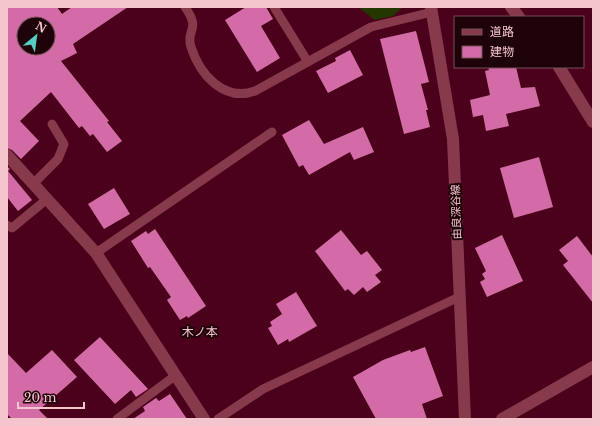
<svg xmlns="http://www.w3.org/2000/svg" width="600" height="426" font-family="'Libre Baskerville','Noto Sans JP',serif">
<style>
.green{fill:#253700}
.building{fill:#d36ca6;fill-rule:evenodd}
.lines{fill:none;stroke-linecap:round;stroke-linejoin:round}
.lane{stroke:#883a4d;stroke-width:9}
.street{stroke:#883a4d;stroke-width:12}
.secondary{stroke:#883a4d;stroke-width:12}
.labels{text-anchor:middle;stroke-width:4;stroke-linejoin:round;paint-order:stroke}
.street-label{font-size:11px;fill:#f4c5cd;stroke:#1f030a}
.neighbourhood-label{font-size:12px;fill:#f4c5cd;stroke:#1f030a}
</style>
<rect width="100%" height="100%" fill="#4b001b"/>
<polygon class="green" points="358,7 403,7 393,16 375,20"/>
<g class="building">
<path d="M7 7H57L62 14 72 7H128L73 44 77 53 61 61 109 121 107 122 122 141 107 152 93 134 90 136 82 126 79 128 51 92 20 121 39 141 21 159 12 150 7 148ZM24 24H48V48H24Z"/>
<polygon points="246,7 266,7 273,19 261,26 280,58 257,72 225,20"/>
<polygon points="416,31 429,82 421,84 428,110 426,110 430,127 404,134 380,39"/>
<polygon points="350,50 363,75 328,93 316,71 336,61 335,58"/>
<polygon points="488,67 516,67 521,88 535,87 540,106 506,114 509,126 486,131 483,115 473,117 470,100 490,95 485,71 489,70"/>
<polygon points="309,120 324,144 363,127 374,152 354,160 350,152 309,175 303,165 299,167 282,135"/>
<polygon points="539,157 553,207 514,218 500,168"/>
<polygon points="7,166 10,169 8,171 32,200 18,211 7,197"/>
<polygon points="114,188 130,214 104,229 88,204"/>
<polygon points="155,229 206,306 188,318 187,316 180,320 167,300 171,297 150,267 148,268 131,241 146,231 148,234"/>
<polygon points="341,230 361,255 367,251 382,270 375,275 381,282 367,292 363,287 354,295 348,289 345,291 315,251"/>
<polygon points="502,235 523,281 487,297 480,282 485,279 482,274 486,271 475,248"/>
<polygon points="577,236 593,257 593,303 563,265 568,261 559,250"/>
<polygon points="296,292 317,326 289,342 288,339 278,345 268,328 272,326 270,322 282,314 276,304"/>
<polygon points="100,337 148,389 136,397 131,390 115,404 74,360"/>
<polygon points="425,347 443,396 422,404 427,419 376,419 353,377 383,360 410,350 411,352"/>
<polygon points="52,350 77,377 39,410 48,419 12,419 7,414 7,353 26,373"/>
<polygon points="170,394 187,419 133,419 145,411 143,407 156,398 159,401"/>
</g>
<g class="lines">
<g class="lane">
<path d="M185 7C202 31 185 29 191 47 200 75 224 102 255 91L371 27 432 12"/>
<polyline points="274,7 308,62"/>
<polyline points="33,184 58,159 64,144 52,124"/>
<polyline points="7,225 12,228 47,199"/>
<polyline points="96,253 272,132"/>
<polyline points="117,419 176,375"/>
<polyline points="218,419 263,389 459,297"/>
</g>
<g class="street">
<polyline points="7,155 96,253 204,419"/>
<polyline points="502,419 593,367"/>
</g>
<g class="secondary">
<polyline points="431,7 453,139 465,419"/>
<polyline points="511,7 519,17"/>
<polyline points="559,67 593,122"/>
</g>
</g>
<g class="labels">
<g class="street-label">
<text transform="translate(456 212) rotate(-92)" y="4">由良深谷線</text>
</g>
<g class="neighbourhood-label">
<text x="200" y="336">木ノ本</text>
</g>
</g>
<rect width="600" height="426" fill="none" stroke="#f4c5cd" stroke-width="16"/>
<rect x="454" y="16" width="130" height="52" fill="#1f030a" stroke="#745158"/>
<rect x="462" y="29" width="20" height="6" fill="#883a4d" stroke="#745158"/>
<text x="490" y="36" font-size="12" fill="#f4c5cd">道路</text>
<rect x="462" y="46" width="20" height="12" fill="#d36ca6" stroke="#745158"/>
<text x="490" y="56" font-size="12" fill="#f4c5cd">建物</text>
<g transform="translate(36 36) rotate(29)"><circle r="19" fill="#1f030a" stroke="#745158"/>
<path d="M0-3L7 15L0 10L-7 15Z" fill="#56cec3"/>
<text y="-6" font-size="11" font-weight="bold" text-anchor="middle" fill="#f4c5cd">N</text>
</g>
<path d="M18 402v6h66v-6" fill="none" stroke="#f4c5cd" stroke-width="2"/>
<text x="24" y="402" font-size="12" fill="#f4c5cd" stroke="#1f030a" stroke-width="3" paint-order="stroke">20 m</text>
</svg>
